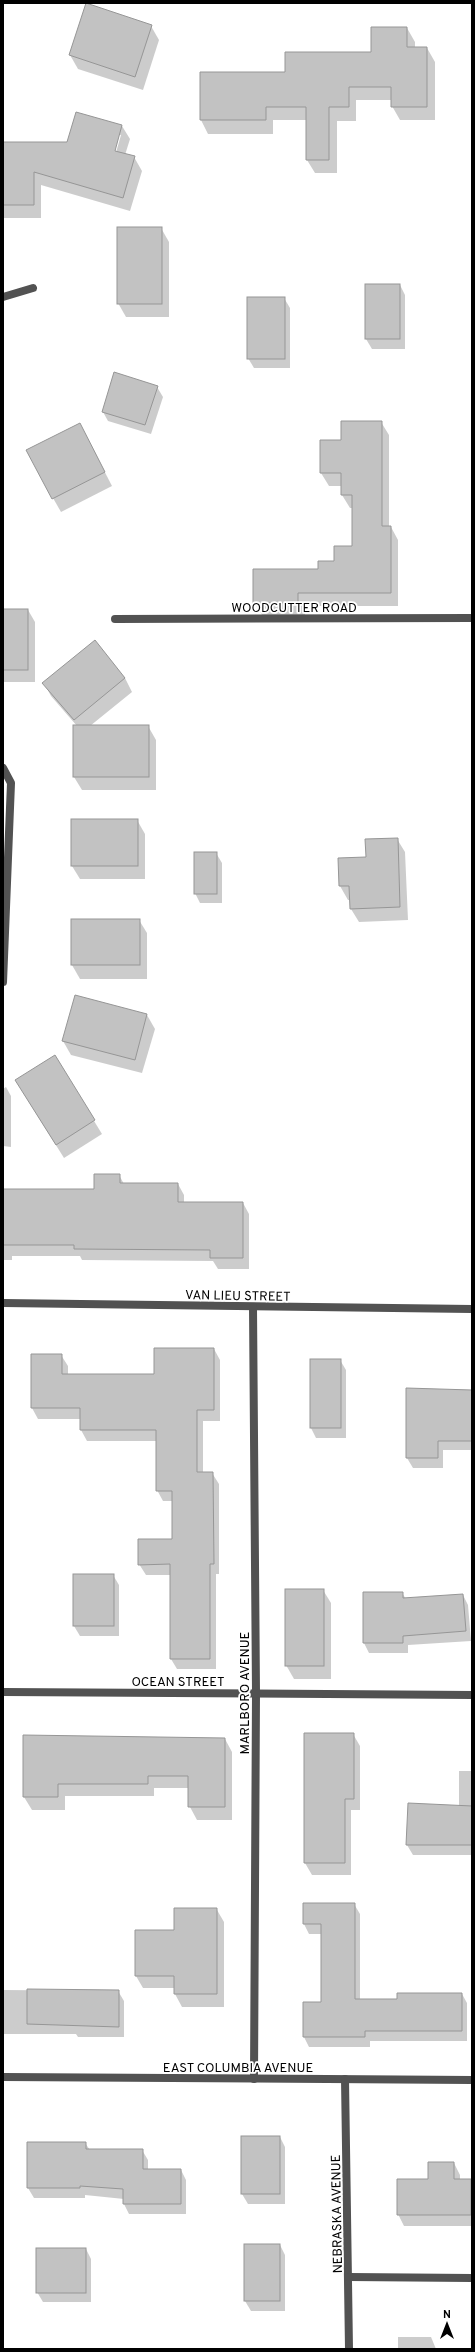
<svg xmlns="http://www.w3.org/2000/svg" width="475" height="2352" font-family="Overpass,sans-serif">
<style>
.shadow{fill:#0003;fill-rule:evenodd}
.building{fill:#c2c2c2;stroke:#969696}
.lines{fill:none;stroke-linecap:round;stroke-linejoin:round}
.street{stroke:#525252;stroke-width:8}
.labels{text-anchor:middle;stroke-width:3.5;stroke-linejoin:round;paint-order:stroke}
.street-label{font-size:13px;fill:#000;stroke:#fff}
</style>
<rect width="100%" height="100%" fill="#fff"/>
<g class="shadow">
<polygon points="86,5 151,26 159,40 143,90 78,69 70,55"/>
<polygon points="407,28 415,42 415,48 427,48 435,62 435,120 400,120 392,106 392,100 356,100 356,121 337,121 337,173 315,173 307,160 307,120 273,120 273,134 208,134 201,120 201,73 286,73 372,53"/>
<path d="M76 113 122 126 130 139 125 155 134 157 142 171 130 211 41 185V218H3V143H68ZM119 135H121L115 156H113Z"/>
<polygon points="161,228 169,242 169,317 126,317 118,303"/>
<polygon points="400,285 405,295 405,349 372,349 366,339"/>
<polygon points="284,298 290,308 290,368 254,368 248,358"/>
<polygon points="157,387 163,397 151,434 108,421 103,412"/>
<polygon points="381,422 389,435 389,527 391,527 398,540 398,606 305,606 305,615 262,615 254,602 335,562 353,547 353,508 350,508 342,495 342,486 329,486 321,473 342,441"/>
<polygon points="80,424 112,486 61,512 53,498"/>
<polygon points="3,610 28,610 35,622 35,682 3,682"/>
<polygon points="125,678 132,692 90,726 148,726 156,740 156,790 82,790 74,777 77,726 51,696 44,683"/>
<polygon points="137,820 145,834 145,879 80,879 72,866"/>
<polygon points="397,839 405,852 408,920 359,922 351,909 351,900 348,900 340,886 339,859 367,858"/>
<polygon points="216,853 222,863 222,903 200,903 195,893"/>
<polygon points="139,920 147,933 147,979 80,979 72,965"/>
<polygon points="147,1015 155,1029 142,1073 71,1055 63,1041"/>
<polygon points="55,1057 102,1134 64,1158 24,1094"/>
<polygon points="6,1087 11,1096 11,1147 3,1146 3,1089"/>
<polygon points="119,1175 124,1184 178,1184 184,1195 184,1203 243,1203 249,1214 249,1269 218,1269 213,1261 82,1260 80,1256 12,1256 12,1260 3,1260 3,1189 95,1190"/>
<polygon points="214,1349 220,1360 220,1421 203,1421 203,1473 212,1473 219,1484 219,1574 216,1574 216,1669 177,1669 171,1659 171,1575 146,1575 139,1564 173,1540 173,1501 163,1501 157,1490 157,1441 87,1441 81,1430 81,1419 38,1419 32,1408 32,1355 61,1355 68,1366 68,1375 155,1375"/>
<polygon points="311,1360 340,1360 346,1370 346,1438 316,1438 311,1428"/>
<polygon points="407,1389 472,1391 472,1450 443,1450 443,1468 413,1468 407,1458"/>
<polygon points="74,1575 113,1575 119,1585 119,1636 80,1636 74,1626"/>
<polygon points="323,1590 331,1603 331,1679 294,1679 286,1665"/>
<polygon points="402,1593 406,1599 463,1595 468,1605 471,1641 408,1645 408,1653 369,1653 364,1643"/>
<polygon points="353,1734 360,1746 360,1810 351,1810 351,1875 312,1875 305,1863"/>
<polygon points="24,1736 225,1739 232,1752 232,1820 197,1820 190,1807 190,1788 154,1788 154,1796 65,1796 65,1810 32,1810 24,1797"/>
<polygon points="459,1771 472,1771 472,1855 413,1855 407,1845 459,1806"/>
<polygon points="304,1904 354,1904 360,1914 360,2000 398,2000 462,1994 467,2003 467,2041 370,2041 370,2047 309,2047 304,2037 322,2003 322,1934 309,1934 304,1924"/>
<polygon points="217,1910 224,1922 224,2007 182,2007 175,1994 175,1988 143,1988 136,1976 175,1931"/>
<polygon points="3,1982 4,1990 118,1991 124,2001 124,2037 78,2037 76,2034 3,2034"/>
<polygon points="242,2137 280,2137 285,2147 285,2204 248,2204 242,2194"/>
<polygon points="85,2143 90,2150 142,2150 148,2160 148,2170 181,2170 186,2180 186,2214 129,2214 124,2204 124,2199 85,2195 85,2198 34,2198 28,2188"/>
<polygon points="454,2163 460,2175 460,2180 472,2180 472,2226 404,2226 398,2214 429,2180"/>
<polygon points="245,2245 280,2245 285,2255 285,2311 251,2311 245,2301"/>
<polygon points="86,2249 91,2259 91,2302 43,2302 37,2292"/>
<polygon points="398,2337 431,2337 436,2349 398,2349"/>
</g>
<g class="building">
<polygon points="86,3 152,25 135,77 69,55"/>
<polygon points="371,27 407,27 407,47 427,47 427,107 391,107 391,87 349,87 349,107 329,107 329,160 306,160 306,107 266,107 266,120 200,120 200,72 285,72 285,52 371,52"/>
<polygon points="76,112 122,125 115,151 135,156 123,198 34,172 34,205 3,205 3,142 67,142"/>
<rect x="117" y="227" width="45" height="77"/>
<rect x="365" y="284" width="35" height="55"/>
<rect x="247" y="297" width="38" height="62"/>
<polygon points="114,372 158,386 145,425 102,412"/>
<polygon points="341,421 382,421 382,526 391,526 391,593 298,593 298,603 253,603 253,569 318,569 318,561 334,561 334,546 352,546 352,495 341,495 341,473 320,473 320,440 341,440"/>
<polygon points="80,423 105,472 52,499 26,450"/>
<rect x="3" y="609" width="25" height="61"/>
<polygon points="95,640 125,678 74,720 42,683"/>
<rect x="73" y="725" width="76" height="52"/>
<rect x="71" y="819" width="67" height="47"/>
<polygon points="398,838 400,907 350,909 349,886 339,886 338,858 366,857 365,839"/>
<rect x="194" y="852" width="23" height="42"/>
<rect x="71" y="919" width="69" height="46"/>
<polygon points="75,995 147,1014 135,1060 62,1041"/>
<polygon points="55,1055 95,1120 56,1145 15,1080"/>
<polygon points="94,1174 120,1174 120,1183 178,1183 178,1202 243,1202 243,1258 210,1258 210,1250 74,1249 74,1245 3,1245 3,1189 94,1189"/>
<polygon points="154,1348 214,1348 214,1410 197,1410 197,1472 213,1472 214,1564 210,1564 210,1659 170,1659 170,1564 138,1565 138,1539 172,1539 172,1491 156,1491 156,1430 80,1430 80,1408 31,1408 31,1354 62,1354 62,1374 154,1374"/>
<rect x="310" y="1359" width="31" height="69"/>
<polygon points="406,1388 472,1390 472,1441 438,1441 438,1458 406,1458"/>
<rect x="73" y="1574" width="41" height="52"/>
<rect x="285" y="1589" width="39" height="77"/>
<polygon points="363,1592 403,1592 403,1598 463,1594 466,1631 403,1636 403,1643 363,1643"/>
<polygon points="304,1733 354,1733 354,1799 345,1799 345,1863 304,1863"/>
<polygon points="23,1735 225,1738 225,1807 188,1807 188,1776 148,1776 148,1784 58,1784 58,1797 23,1797"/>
<polygon points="408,1803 472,1806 472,1845 406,1845"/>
<polygon points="303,1903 355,1903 355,1999 397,1999 397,1993 462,1993 462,2031 365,2031 365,2037 303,2037 303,2002 321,2002 321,1924 303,1924"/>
<polygon points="174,1908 217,1908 217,1994 174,1994 174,1976 135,1976 135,1930 174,1930"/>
<polygon points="27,1989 119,1990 119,2027 27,2024"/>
<rect x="241" y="2136" width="39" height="58"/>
<polygon points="27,2142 86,2142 86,2149 143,2149 143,2169 181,2169 181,2204 123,2204 123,2189 80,2186 80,2188 27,2188"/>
<polygon points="428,2162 454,2162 454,2179 471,2179 471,2215 397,2215 397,2179 428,2179"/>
<rect x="244" y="2244" width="36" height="57"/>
<rect x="36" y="2248" width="50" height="45"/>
</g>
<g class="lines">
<g class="street">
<polyline points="3,297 33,288"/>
<polyline points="115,619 472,618"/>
<polyline points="3,768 11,783 3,982"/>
<polyline points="3,1303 472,1309"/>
<polyline points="253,1307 256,1693 254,2079"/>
<polyline points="3,1692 472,1695"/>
<polyline points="3,2077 472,2080"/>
<polyline points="345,2079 349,2349"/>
<polyline points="349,2277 472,2278"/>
</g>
</g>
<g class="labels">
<g class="street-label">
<text x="294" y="612">WOODCUTTER ROAD</text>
<text transform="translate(238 1295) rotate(1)" y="5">VAN LIEU STREET</text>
<text x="178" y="1686">OCEAN STREET</text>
<text transform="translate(244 1693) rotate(-90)" y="5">MARLBORO AVENUE</text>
<text x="238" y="2072">EAST COLUMBIA AVENUE</text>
<text transform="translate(336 2214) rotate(-91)" y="5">NEBRASKA AVENUE</text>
</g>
</g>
<rect width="475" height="2352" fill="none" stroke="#000000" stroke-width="8"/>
<g transform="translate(447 2324)" stroke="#ffffff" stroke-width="3" paint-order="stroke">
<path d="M0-3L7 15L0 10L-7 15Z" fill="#000000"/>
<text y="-6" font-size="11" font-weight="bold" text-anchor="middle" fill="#000000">N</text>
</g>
</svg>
